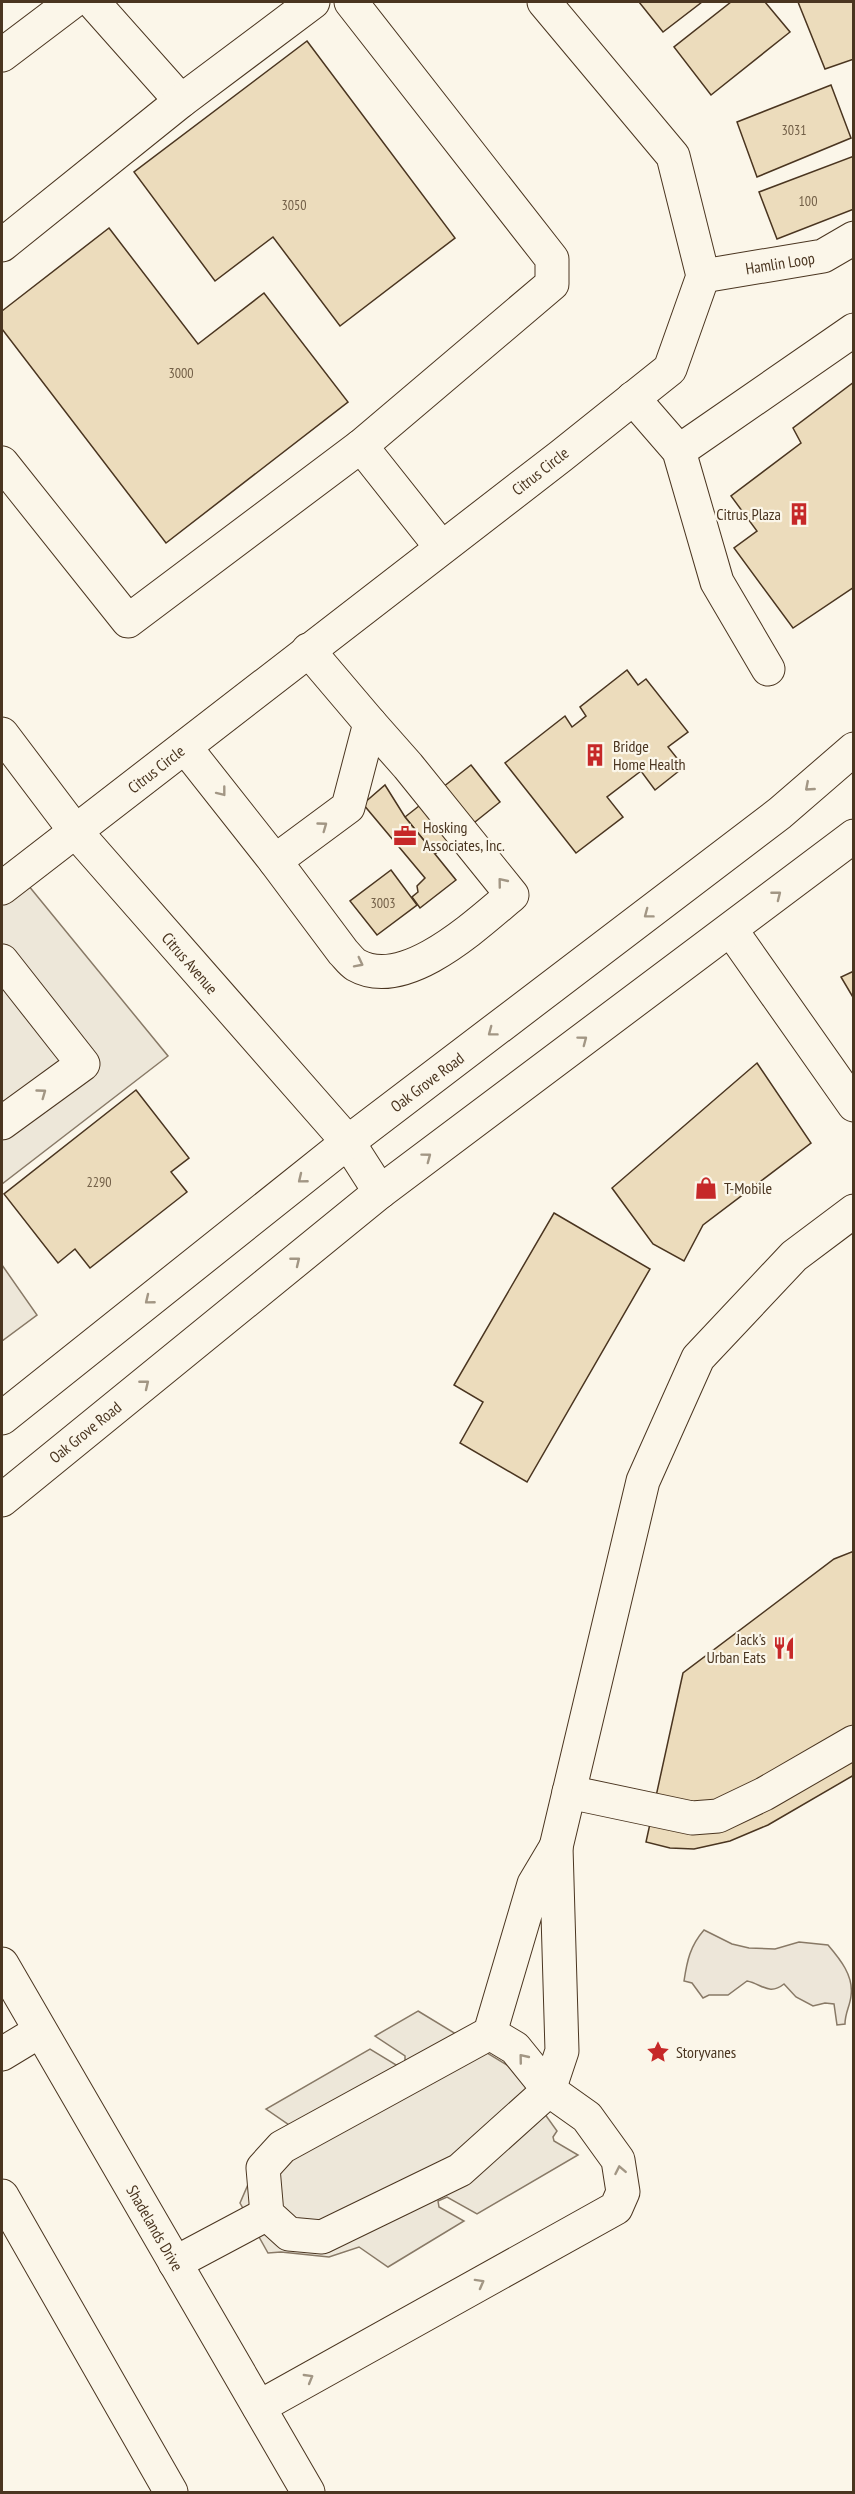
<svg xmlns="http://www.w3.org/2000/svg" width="855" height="2494" font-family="'PT Sans Narrow',sans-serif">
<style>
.green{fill:#ede6d9;stroke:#887966;stroke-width:1.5}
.parking{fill:#ede7d9;stroke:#887966;stroke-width:1.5}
.building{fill:#ecdcbc;stroke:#4a3520;stroke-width:1.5}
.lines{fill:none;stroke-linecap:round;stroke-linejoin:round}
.minor-casing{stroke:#4a3520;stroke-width:35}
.major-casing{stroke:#4a3520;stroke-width:35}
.minor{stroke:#fbf6e9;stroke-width:33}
.major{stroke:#fbf6e9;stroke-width:33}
.oneway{stroke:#a29684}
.labels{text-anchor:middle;stroke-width:4.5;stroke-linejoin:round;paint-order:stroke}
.number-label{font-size:14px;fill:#725f47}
.street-label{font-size:16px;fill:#4a3520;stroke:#fbf6e9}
.poi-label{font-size:16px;fill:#4a3520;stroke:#fbf6e9;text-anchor:start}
</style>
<rect width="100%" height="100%" fill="#fbf6e9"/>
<path class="green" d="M704 1930 732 1944 749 1948 775 1949 799 1942 828 1945C840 1959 854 1976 851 1996 850 2006 845 2013 845 2024L837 2025 834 2004 825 2003 813 2006 796 1997 784 1984C769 1996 762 1984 747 1981L728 1995H709L703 1998 692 1983 684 1981C687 1961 690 1946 704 1930Z"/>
<g class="parking">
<polygon points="10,863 168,1056 2,1184 2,868"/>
<polygon points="2,1265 37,1315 2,1341"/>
<polygon points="418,2011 512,2068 557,2131 553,2137 554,2141 578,2155 477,2214 447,2197 438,2201 439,2207 464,2221 388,2267 359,2247 329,2257 281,2252 268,2253 240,2203 260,2157 289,2125 266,2109 370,2049 396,2065 405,2062 405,2056 375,2036"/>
</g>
<g class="building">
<polygon points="639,2 702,2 663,32"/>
<polygon points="731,2 765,2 790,32 711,95 674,47"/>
<polygon points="798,2 854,2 854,59 825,69"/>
<polygon points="307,41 455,238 340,326 273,237 215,281 134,172"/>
<polygon points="831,85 851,138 757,177 737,122"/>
<polygon points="854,156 854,209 777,239 759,192"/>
<polygon points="109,228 198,344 264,293 348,402 166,543 2,329 2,311"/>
<polygon points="854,382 854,587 793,628 734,548 757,531 731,496 801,443 793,428"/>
<polygon points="627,670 638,685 646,679 688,732 668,747 684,767 655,790 641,771 607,797 623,817 576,853 505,763 565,716 572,727 586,716 580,707"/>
<polygon points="471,765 500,802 435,854 405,817"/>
<polygon points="385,785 405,817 456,880 420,908 412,897 418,892 417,886 425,878 363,804"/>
<polygon points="391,870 417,905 377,935 350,901"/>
<polygon points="854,971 854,999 841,977"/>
<polygon points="757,1063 811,1143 703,1225 684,1261 653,1244 612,1188"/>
<polygon points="136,1090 189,1158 171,1172 187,1192 90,1268 75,1249 58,1263 4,1194"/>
<polygon points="554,1213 650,1269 527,1482 460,1443 483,1402 454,1385"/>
<polygon points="854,1551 854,1775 768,1825 730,1841 694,1849 670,1848 646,1842 683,1673 834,1559"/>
</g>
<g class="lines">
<g class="minor-casing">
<g id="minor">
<polyline points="93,2 181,101"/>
<polyline points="2,55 72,2"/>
<polyline points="2,245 181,101 313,2"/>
<polyline points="703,276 823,256 854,238"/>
<polyline points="633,398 679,451 717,582 768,669"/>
<polyline points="361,446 441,547"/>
<polyline points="679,451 854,330"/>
<polyline points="2,463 128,621 361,446 552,284 552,259 351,2"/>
<polyline points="2,734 76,832 348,1142 380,1192"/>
<path d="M185 747 275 861 343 952C347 956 351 962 356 965 405 993 477 924 512 895L408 766 370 723"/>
<polyline points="275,861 348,807 370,723 308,650"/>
<polyline points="2,888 561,456 670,369 703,276 673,156 544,2"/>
<polyline points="731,930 854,1105"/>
<polyline points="2,961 83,1064 2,1123"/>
<polyline points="569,1792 692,1818 718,1816 764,1794 854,1742"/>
<polygon points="556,1847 562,2051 549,2090 460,2170 322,2237 289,2234 267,2214 263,2168 282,2147 490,2033 534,1884"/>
<polyline points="556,1847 643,1481 698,1358 794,1256 854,1211"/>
<polyline points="2,1964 308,2492"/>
<polyline points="2,2054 40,2031"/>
<polyline points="2,2196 171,2492"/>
<polyline points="175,2263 267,2214"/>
<polyline points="259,2407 616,2208 623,2192 618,2160 587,2117 549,2090 515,2048 490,2033"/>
</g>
</g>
<g class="major-casing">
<g id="major">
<polyline points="2,1418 348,1142 780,813 854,749"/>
<polyline points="2,1500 380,1192 854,836"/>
</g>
</g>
<use href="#minor" class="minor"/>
<use href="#major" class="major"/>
</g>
<defs><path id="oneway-chevron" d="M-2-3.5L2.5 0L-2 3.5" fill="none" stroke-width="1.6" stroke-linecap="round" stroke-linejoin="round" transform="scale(1.5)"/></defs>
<g class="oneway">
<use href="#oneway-chevron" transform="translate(809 787) rotate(139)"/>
<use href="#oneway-chevron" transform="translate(222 792) rotate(52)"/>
<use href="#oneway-chevron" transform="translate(323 826) rotate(-36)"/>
<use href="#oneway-chevron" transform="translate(502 882) rotate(-129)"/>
<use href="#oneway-chevron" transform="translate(777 895) rotate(-38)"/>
<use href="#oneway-chevron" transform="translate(648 914) rotate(143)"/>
<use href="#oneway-chevron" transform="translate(359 963) rotate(27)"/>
<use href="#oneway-chevron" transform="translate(492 1032) rotate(143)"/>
<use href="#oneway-chevron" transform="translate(583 1040) rotate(-37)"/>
<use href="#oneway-chevron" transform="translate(42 1093) rotate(-36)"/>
<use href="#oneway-chevron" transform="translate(427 1157) rotate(-37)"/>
<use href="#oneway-chevron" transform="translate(302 1179) rotate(141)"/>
<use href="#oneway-chevron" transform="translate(296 1261) rotate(-39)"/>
<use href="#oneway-chevron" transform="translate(149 1300) rotate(141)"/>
<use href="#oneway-chevron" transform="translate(145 1384) rotate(-39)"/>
<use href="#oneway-chevron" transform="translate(523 2058) rotate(-129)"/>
<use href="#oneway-chevron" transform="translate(620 2170) rotate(-101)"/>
<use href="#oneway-chevron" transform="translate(480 2283) rotate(-29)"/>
<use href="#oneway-chevron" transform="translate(309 2378) rotate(-30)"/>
</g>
<defs>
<g id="building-bare" transform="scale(1.8)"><path d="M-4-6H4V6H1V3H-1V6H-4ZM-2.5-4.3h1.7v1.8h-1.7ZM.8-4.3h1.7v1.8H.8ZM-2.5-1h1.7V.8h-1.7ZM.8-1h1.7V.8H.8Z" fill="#c62828" stroke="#fbf6e9" stroke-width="2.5" paint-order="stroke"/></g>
<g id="office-bare" transform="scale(1.8)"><path d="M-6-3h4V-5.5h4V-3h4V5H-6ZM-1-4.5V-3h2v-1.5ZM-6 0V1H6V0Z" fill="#c62828" stroke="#fbf6e9" stroke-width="2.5" paint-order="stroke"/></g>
<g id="shop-bare" transform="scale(1.8)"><path d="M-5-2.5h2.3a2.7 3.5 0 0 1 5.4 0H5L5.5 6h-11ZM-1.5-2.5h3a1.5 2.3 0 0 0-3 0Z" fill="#c62828" stroke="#fbf6e9" stroke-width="2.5" paint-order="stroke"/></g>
<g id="restaurant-bare" transform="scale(1.8)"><path d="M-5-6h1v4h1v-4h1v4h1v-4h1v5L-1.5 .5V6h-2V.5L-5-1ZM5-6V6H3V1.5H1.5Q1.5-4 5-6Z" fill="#c62828" stroke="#fbf6e9" stroke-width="2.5" paint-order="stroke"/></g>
<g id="sight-bare" transform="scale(1.8)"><path d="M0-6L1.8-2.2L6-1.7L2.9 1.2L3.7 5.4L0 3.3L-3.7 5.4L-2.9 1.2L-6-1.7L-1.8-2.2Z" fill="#c62828" stroke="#fbf6e9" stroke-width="2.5" paint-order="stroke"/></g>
</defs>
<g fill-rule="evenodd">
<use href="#building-bare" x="799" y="514"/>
<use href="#building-bare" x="595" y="755"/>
<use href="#office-bare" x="405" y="836"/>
<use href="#shop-bare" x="706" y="1188"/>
<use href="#restaurant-bare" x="784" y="1648"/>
<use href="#sight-bare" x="658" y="2052"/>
</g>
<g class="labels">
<g class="number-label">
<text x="794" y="135">3031</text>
<text x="808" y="206">100</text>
<text x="294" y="210">3050</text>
<text x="181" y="378">3000</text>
<text x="383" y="908">3003</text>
<text x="99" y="1187">2290</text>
</g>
<g class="street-label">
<text transform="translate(780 263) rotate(-9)" y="6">Hamlin Loop</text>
<text transform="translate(540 471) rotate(-38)" y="6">Citrus Circle</text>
<text transform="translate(156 769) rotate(-38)" y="6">Citrus Circle</text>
<text transform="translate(190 963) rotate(49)" y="6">Citrus Avenue</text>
<text transform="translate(427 1082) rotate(-37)" y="6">Oak Grove Road</text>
<text transform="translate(85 1432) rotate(-39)" y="6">Oak Grove Road</text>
<text transform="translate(155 2228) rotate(60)" y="6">Shadelands Drive</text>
</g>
<g class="poi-label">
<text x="781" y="520" text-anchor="end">Citrus Plaza</text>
<text x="613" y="752">Bridge<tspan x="613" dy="18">Home Health</tspan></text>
<text x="423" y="833">Hosking<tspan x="423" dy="18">Associates, Inc.</tspan></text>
<text x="724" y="1194">T-Mobile</text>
<text x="766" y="1645" text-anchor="end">Jack's<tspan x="766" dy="18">Urban Eats</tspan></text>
<text x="676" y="2058">Storyvanes</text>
</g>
</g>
<rect width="855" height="2494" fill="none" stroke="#4a3520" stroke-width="6"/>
</svg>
